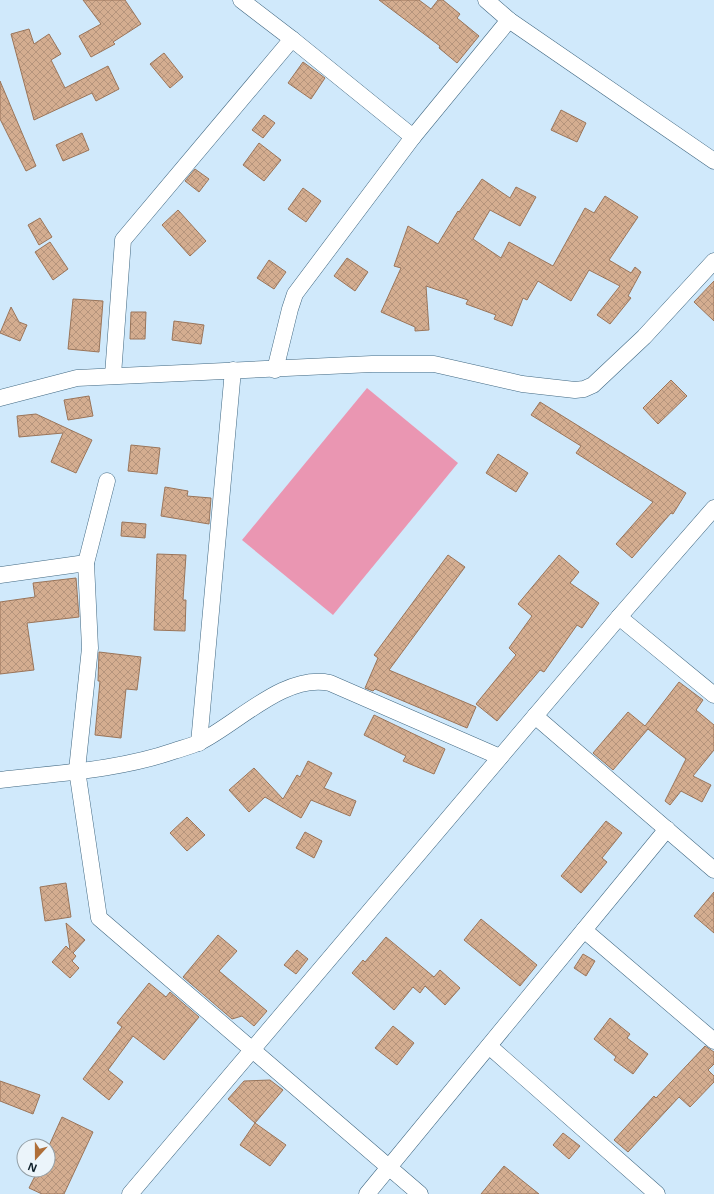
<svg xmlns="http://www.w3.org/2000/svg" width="714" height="1194" font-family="'Open Sans',sans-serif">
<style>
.green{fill:#ea96b2}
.building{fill:url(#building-cross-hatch);stroke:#9a755a}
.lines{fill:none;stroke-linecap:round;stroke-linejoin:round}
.street-casing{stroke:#416882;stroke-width:17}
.street{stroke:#fff;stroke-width:16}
</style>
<defs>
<pattern id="building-cross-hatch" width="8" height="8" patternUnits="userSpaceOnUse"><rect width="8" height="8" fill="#d4ad90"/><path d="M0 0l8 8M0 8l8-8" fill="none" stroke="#b5947c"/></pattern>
</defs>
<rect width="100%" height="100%" fill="#d0e9fb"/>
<polygon class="green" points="367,388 458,463 333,615 242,540"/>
<g class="building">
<polygon points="83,0 125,0 141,24 113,42 115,44 91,57 79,36 101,24"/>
<polygon points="379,0 419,0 431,9 438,0 443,0 460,14 457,18 479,36 457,63 439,48 440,46"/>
<polygon points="29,29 34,44 49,34 61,54 51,60 65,88 108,66 119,89 96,101 92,93 34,120 11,34"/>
<polygon points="164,53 183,77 170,88 150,64"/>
<polygon points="303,62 325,78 311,99 288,83"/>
<polygon points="0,81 36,166 26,171 0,119"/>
<polygon points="561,110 586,123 577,142 551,130"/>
<polygon points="264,115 275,123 263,138 252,130"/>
<polygon points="82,133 89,150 63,161 56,145"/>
<polygon points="259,143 281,160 264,181 243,165"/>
<polygon points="195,169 209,179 199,192 185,181"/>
<polygon points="482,179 510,198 516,187 536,197 520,226 490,210 473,239 501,258 509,242 553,266 585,208 594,213 605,196 638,217 609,260 631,273 635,267 641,272 628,296 631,298 610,324 597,315 620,286 589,270 571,301 538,281 527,300 523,298 512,326 494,319 496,315 466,304 468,300 426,286 429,330 415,331 415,327 381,312 401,268 394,266 408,226 438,244 458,211 459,212"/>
<polygon points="303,188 321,201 306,222 288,209"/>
<polygon points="178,210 206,241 190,256 162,225"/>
<polygon points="40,218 52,237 39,245 28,225"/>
<polygon points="50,242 68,269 53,280 35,252"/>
<polygon points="347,258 368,272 355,291 334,276"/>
<polygon points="269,260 286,272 274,289 257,278"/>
<polygon points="714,281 714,321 694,302"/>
<polygon points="73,299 103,301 99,352 68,349"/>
<polygon points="11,307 19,322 27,325 20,341 0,333"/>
<polygon points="131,312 146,312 145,339 130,339"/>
<polygon points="174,321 204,325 201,344 172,340"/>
<polygon points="671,380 687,396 658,424 643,408"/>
<polygon points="89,396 93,416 68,420 64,400"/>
<polygon points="540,402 686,493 673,514 671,513 632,558 616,544 653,502 576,453 581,446 531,415"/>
<polygon points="36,414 92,440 76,473 51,462 63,433 19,437 17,416"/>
<polygon points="131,445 160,448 157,474 128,471"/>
<polygon points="498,454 528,473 516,492 486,473"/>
<polygon points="165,487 188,491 187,496 211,498 209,524 161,516"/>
<polygon points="122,522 146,524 145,538 121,536"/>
<polygon points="157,554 186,555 183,600 186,600 185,631 154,630"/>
<polygon points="448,555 465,567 389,670 476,707 467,728 375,689 373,691 365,688 378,658 374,655"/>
<polygon points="559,555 579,572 570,583 599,603 582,628 577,625 544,672 540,670 497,721 476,704 516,655 509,648 532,616 518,604"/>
<polygon points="76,578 79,617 27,623 34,670 0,674 0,602 35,597 33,583"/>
<polygon points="99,652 141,657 137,690 126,689 121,738 95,735 100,681 98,681"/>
<polygon points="679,682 703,700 696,710 714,725 714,750 693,776 711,785 702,802 681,791 670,805 665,801 686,759 648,729 613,770 593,753 628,712 645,726"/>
<polygon points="374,715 445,749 434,774 403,761 406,756 364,735"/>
<polygon points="308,761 332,773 324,788 356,801 350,816 311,800 301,818 265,797 249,812 229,790 254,768 283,799 297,775 300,777"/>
<polygon points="187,817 205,835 187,851 170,833"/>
<polygon points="606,821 622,833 602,858 607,862 581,893 561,876"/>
<polygon points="305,832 322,841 314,858 296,848"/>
<polygon points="66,883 71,917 45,921 40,887"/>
<polygon points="714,892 714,933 694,916"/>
<polygon points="481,919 537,965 520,986 464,940"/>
<polygon points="66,923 85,940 73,953 76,956 72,961 79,968 70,978 52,962 66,946 70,950"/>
<polygon points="218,935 237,951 219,971 267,1011 254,1026 242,1016 232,1019 183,977"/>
<polygon points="386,937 434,977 440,970 460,988 445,1005 425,986 420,993 413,987 394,1010 352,973 363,960 365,962"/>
<polygon points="297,950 308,959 296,974 284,965"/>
<polygon points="583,954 595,961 586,976 574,968"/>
<polygon points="149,983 166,997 170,992 199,1017 164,1060 133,1036 108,1070 123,1082 109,1100 83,1079 122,1027 117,1023"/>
<polygon points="610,1018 630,1034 627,1038 648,1054 633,1074 614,1060 616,1057 594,1039"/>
<polygon points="393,1026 414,1043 397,1065 375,1048"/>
<polygon points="705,1046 714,1052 714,1064 708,1070 714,1076 714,1082 690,1107 679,1097 628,1152 614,1140 654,1096 656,1098"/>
<polygon points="270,1080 283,1090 255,1123 228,1099 244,1081"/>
<polygon points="0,1081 40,1095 33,1114 0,1101"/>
<polygon points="62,1117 93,1132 64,1194 42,1194 29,1188 38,1170 48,1170 48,1148"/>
<polygon points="255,1123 286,1145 270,1166 240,1145"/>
<polygon points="563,1133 580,1146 569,1159 553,1145"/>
<polygon points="504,1166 539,1194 481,1194"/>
</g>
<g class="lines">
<g class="street-casing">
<g id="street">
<polyline points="241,0 292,39 413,137"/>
<polyline points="486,0 509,20 714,161"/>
<polyline points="275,370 290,309 295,294 413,137 509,20"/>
<polyline points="113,375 123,240 292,39"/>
<polyline points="0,398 77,378 372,364 434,364 522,384 575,390 584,389 593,385 644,337 714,261"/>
<polyline points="107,481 86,563 90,648 77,770 99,918 420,1194"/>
<polyline points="0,575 86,563"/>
<polyline points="619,617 714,695"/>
<polyline points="535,716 714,870"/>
<polyline points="199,743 233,370"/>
<path d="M0 780C58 773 119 770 174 751 183 748 192 746 200 742 238 723 285 673 330 683L500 757"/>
<polyline points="584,930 714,1041"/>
<polyline points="489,1046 657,1194"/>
<polyline points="130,1194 619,617 714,508"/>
<polyline points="367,1194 667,829"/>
</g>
</g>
<use href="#street" class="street"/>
</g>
<g transform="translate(36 1158) rotate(201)"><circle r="19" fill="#ebf4fa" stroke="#939fa6"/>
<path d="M0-3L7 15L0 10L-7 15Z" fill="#af6e38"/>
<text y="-6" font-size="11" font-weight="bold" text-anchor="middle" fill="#0e1f29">N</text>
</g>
</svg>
